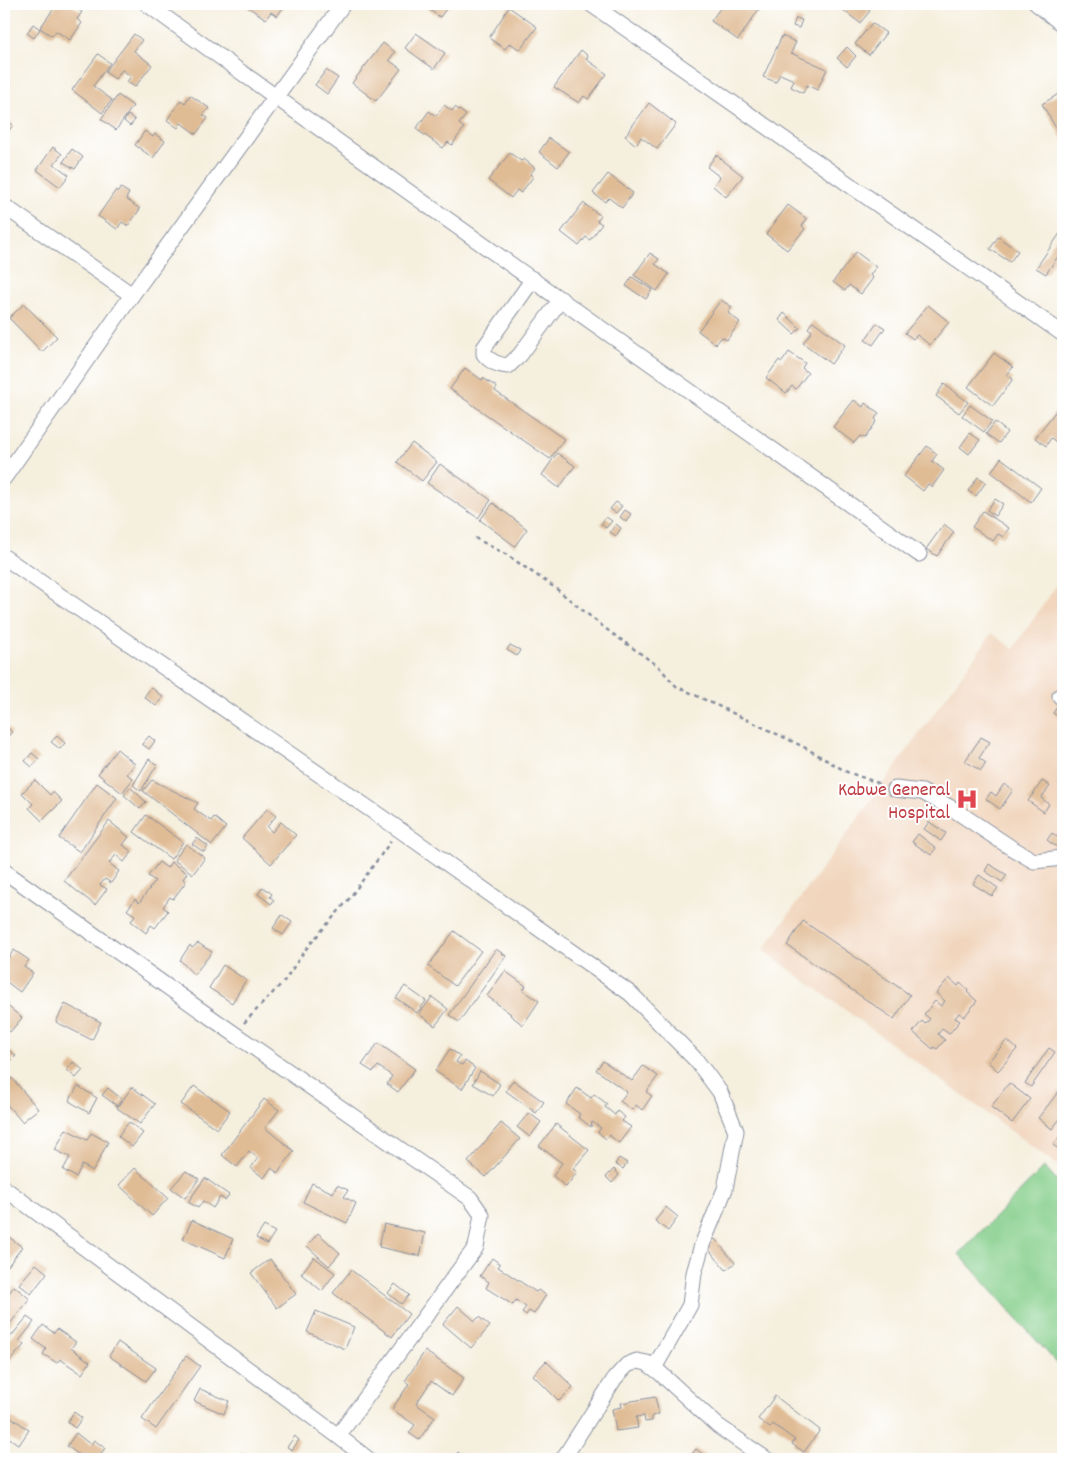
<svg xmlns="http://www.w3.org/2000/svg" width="1067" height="1463" font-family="Dekko,sans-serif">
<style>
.built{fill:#f1d5bd}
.green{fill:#86cf8c;stroke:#507f75}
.building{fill:#e0bc95}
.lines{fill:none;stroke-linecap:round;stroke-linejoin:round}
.minor-casing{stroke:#888f9e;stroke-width:17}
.path{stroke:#888f9e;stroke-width:2.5;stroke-dasharray:4 4;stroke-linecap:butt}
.minor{stroke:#fff;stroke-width:15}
.labels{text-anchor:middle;stroke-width:4;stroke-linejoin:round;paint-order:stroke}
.health-label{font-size:20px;fill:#be3a42;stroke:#fff;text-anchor:end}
</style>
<rect width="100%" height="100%" fill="#fff"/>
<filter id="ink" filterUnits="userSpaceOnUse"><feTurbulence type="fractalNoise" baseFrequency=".02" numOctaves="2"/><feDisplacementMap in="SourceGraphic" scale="10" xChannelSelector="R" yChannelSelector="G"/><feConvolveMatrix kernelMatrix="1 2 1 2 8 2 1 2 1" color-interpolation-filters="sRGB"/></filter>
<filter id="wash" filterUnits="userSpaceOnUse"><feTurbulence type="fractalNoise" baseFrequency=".0096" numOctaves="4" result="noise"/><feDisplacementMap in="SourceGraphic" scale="20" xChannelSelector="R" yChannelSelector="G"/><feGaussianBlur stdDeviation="1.12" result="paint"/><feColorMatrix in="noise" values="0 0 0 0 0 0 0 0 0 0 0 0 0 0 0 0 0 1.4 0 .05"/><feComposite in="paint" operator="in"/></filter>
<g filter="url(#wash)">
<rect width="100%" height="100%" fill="#f5efde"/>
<polygon class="built" points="1063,576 1063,1169 763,950 992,633 1013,649"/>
<polygon class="green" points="1044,1167 1063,1188 1063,1370 959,1254"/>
<g id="blocks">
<g class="building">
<polygon points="57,4 70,4 82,12 77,19 82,23 70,40 56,31 52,36 40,28"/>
<polygon points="247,4 286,4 277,16 271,12 266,19 246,6"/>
<polygon points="421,4 450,4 440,17"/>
<polygon points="723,4 752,4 759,9 738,40 711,21"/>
<polygon points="847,4 860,4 870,11 860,23 843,10"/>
<polygon points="509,7 537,27 520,50 510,43 505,49 489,38"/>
<polygon points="796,18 802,20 799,28 793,26"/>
<polygon points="872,23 886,33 869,55 855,44"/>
<polygon points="33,24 40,29 34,38 27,33"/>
<polygon points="416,33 445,53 434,69 405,48"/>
<polygon points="134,34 142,40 134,51 152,65 135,87 127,82 131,76 122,70 115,79 105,72"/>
<polygon points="782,36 796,42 791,53 827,69 817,90 807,85 803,93 791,87 794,80 780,74 776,82 763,77"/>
<polygon points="383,43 395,52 389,60 401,69 376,101 352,83"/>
<polygon points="847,47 856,56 847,67 837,58"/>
<polygon points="581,50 588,56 586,59 607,74 588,99 584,96 579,103 554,87"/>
<polygon points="98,54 110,63 93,86 112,100 102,113 72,90"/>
<polygon points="326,70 338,78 327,94 315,85"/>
<polygon points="1062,92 1063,93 1063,140 1042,104"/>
<polygon points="118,95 133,106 116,130 101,119"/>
<polygon points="190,95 209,108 203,115 208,118 196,134 181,123 178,128 167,120 181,100 185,103"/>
<polygon points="649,103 676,124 657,149 641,137 636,145 625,136"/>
<polygon points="444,105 452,111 455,107 466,115 459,124 464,128 452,145 448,142 443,148 416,129 429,111 436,116"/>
<polygon points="128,115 135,120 130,126 124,121"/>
<polygon points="4,118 13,125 4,137"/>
<polygon points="145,131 153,137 155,134 165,141 153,158 135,145"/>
<polygon points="549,138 569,152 558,167 539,152"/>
<polygon points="53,147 62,154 54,164 69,175 60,187 37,170"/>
<polygon points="72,149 83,157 75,169 63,162"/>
<polygon points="510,153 521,161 524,159 535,168 530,174 533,177 521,193 517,190 511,198 488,180"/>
<polygon points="716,155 743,176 726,197 713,186 720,177 707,167"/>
<polygon points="608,174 633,193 622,208 609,198 605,202 593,193"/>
<polygon points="121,188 129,193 126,199 140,209 128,226 122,222 117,229 98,216 116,190 118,192"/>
<polygon points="583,203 601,216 597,221 602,224 590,240 586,237 579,246 561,232"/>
<polygon points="788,205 807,219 802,226 805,229 787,250 766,234"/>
<polygon points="1063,229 1063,249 1046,274 1036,268"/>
<polygon points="998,237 1018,251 1010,262 990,249"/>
<polygon points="856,252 876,267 870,275 873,278 861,294 849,285 845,291 833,282"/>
<polygon points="650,253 659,259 655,264 669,274 657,291 634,275"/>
<polygon points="632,277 652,290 646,299 626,286"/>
<polygon points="721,300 732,307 728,313 740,322 727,340 722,337 716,344 698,331"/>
<polygon points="24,304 57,337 42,352 9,318"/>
<polygon points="928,305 949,322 930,345 917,335 913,339 905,333"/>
<polygon points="784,313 800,328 794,334 779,320"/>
<polygon points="813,321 845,345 831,364 803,343 812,331 808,328"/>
<polygon points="877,323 885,328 873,345 865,340"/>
<polygon points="789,352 805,363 802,368 808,373 796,389 792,386 786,393 766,378 779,360 782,362"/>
<polygon points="994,353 1013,367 1007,375 1013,379 993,406 968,387"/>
<polygon points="465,368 482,380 483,378 497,387 495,391 564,439 550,459 450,389"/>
<polygon points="944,384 968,402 959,413 936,396"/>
<polygon points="854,400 863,407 865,403 879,413 875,419 877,421 865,438 860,436 854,443 833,427"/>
<polygon points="1062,403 1063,404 1063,440 1060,445 1051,438 1046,446 1035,438"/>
<polygon points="970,405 992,421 984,432 962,416"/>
<polygon points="995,422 1007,432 999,443 986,434"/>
<polygon points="970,433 980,440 969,454 960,447"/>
<polygon points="412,443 437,462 422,481 397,462"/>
<polygon points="927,446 937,454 932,461 944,470 932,487 928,484 923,491 904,476"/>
<polygon points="557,453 575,466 559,488 542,475"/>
<polygon points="1001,458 1041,488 1031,502 991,472"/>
<polygon points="440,464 491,500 478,518 427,483"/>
<polygon points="978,477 986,482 976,496 968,491"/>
<polygon points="995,499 1003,504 995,516 987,510"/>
<polygon points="616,502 622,506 616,513 610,509"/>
<polygon points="493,503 527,529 515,546 480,520"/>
<polygon points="625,510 631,514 626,522 620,517"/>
<polygon points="983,511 1009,528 1003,537 998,534 993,541 972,527"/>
<polygon points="606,517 612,521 606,528 601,524"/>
<polygon points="616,524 621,528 616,536 610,532"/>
<polygon points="944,524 954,532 937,556 926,549"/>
<polygon points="510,645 520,650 517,656 507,650"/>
<polygon points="151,687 163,697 156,706 144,697"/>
<polygon points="1059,704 1063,706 1063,720 1053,713"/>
<polygon points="4,724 12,732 4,740"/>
<polygon points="57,736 65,743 60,749 51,742"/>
<polygon points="149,736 155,741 149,749 142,744"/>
<polygon points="981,737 990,742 979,758 986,763 981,771 965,761"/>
<polygon points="117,749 135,764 127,774 133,779 122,793 98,774"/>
<polygon points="32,753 39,759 32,767 25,761"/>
<polygon points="149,759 157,765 141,791 133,785"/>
<polygon points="35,780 50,795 53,792 62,801 42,821 29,808 33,804 22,793"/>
<polygon points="152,780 198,803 194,809 211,821 214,817 226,827 212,845 143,791"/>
<polygon points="1042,781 1050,786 1041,798 1049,804 1044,812 1028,801"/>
<polygon points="97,783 117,798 80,852 59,838"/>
<polygon points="1004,784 1013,790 1000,809 986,799 991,792 996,796"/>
<polygon points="130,787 146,802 140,809 124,795"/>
<polygon points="267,809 276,816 267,827 272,832 281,822 296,835 271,864 242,838"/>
<polygon points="146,815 183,842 171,859 134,832"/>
<polygon points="109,821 129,837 123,845 132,852 124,862 116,855 109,863 119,871 111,883 105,879 100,885 107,889 95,905 64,881"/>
<polygon points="929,822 946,833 941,841 924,829"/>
<polygon points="1063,827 1063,847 1061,850 1047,840 1052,833 1057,837"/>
<polygon points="918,834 936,848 931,855 912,842"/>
<polygon points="197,838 208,846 204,852 192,844"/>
<polygon points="186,844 205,858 193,874 174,860"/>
<polygon points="159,862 167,868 171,862 187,873 183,879 186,882 173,899 170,897 163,907 168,911 155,928 151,925 146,933 131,921 135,915 127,910 135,899 139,903 155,881 148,876"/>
<polygon points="989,864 1007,875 1002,882 985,871"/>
<polygon points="979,875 998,888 992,896 973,884"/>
<polygon points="263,887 272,894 270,897 274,900 271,904 258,894"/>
<polygon points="282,915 292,922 283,935 273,928"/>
<polygon points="803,921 910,995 894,1019 787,945"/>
<polygon points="454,931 481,951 455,986 428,966"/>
<polygon points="198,943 212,952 194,975 180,960 190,945 192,948"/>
<polygon points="496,949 506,956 459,1022 449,1015"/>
<polygon points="14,950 29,960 24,967 33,973 20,992 4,980 4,954 9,957"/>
<polygon points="223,965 246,980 232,1003 209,988"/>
<polygon points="505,971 526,986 523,990 539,1001 523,1025 510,1015 511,1014 487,996"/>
<polygon points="949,978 958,986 960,983 968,990 967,992 977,1001 964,1017 959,1013 955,1018 960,1021 949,1034 942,1029 938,1034 945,1040 937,1049 934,1047 933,1049 913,1032 922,1021 925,1024 930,1019 924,1014 935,1001 941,1006 945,1001 936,993"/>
<polygon points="405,986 426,1001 417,1013 396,998"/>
<polygon points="432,997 448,1009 435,1026 419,1014"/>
<polygon points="4,1003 22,1018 10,1032 4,1027"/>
<polygon points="65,1004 101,1022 92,1040 56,1022"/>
<polygon points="1007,1040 1017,1049 998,1071 988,1062"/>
<polygon points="378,1043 415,1069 398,1092 387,1084 392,1076 378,1066 373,1072 362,1065"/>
<polygon points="1049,1048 1055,1052 1031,1087 1025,1083"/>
<polygon points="450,1049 460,1056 456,1062 462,1065 465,1061 475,1068 462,1089 435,1071"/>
<polygon points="9,1050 16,1056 7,1065 4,1063 4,1055"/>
<polygon points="603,1061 632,1081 643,1066 658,1076 646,1092 652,1096 642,1110 636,1105 632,1110 620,1101 627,1092 596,1070"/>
<polygon points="73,1062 83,1070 76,1078 67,1070"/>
<polygon points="480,1071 500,1084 493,1096 473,1084"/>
<polygon points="12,1078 38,1109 22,1122 4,1101 4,1085"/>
<polygon points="513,1080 544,1102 536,1113 506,1091"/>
<polygon points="1009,1083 1030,1099 1012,1123 991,1107"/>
<polygon points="78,1086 97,1098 89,1113 69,1101"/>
<polygon points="194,1086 230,1111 217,1129 181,1104"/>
<polygon points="1063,1086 1063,1115 1052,1129 1038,1118"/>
<polygon points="132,1087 155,1104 140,1124 117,1108"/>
<polygon points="108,1088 122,1099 117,1106 102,1095"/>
<polygon points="577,1088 591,1098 594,1094 607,1104 605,1107 615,1115 617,1111 625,1117 622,1121 631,1127 619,1143 609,1135 606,1139 598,1132 601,1128 592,1122 591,1127 578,1117 580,1114 566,1104"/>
<polygon points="264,1099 279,1110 265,1128 294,1151 278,1173 271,1168 264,1178 251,1168 258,1158 249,1151 237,1167 222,1155"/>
<polygon points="529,1113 541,1122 530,1137 517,1127"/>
<polygon points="129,1122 143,1133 132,1147 118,1136"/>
<polygon points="501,1123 520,1139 486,1177 468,1162"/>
<polygon points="556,1124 589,1150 573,1169 577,1172 566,1187 553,1176 562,1163 539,1146"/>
<polygon points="66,1129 87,1140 91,1133 108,1142 93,1171 82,1165 76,1177 63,1170 70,1157 55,1150"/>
<polygon points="1063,1132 1063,1152 1053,1145"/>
<polygon points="619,1158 627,1163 623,1169 615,1164"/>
<polygon points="135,1168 168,1198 152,1216 119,1185"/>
<polygon points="614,1169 619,1175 612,1183 606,1177"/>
<polygon points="186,1171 199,1179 185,1198 171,1188"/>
<polygon points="205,1178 229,1195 225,1200 220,1197 213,1208 203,1201 198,1208 188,1202"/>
<polygon points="312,1183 333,1193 337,1185 348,1190 344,1197 356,1203 347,1223 303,1202"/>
<polygon points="666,1207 678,1217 668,1231 655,1221"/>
<polygon points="192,1220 233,1239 225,1258 183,1239"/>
<polygon points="384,1224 425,1233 420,1256 379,1247"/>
<polygon points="264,1226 275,1232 267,1244 256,1238"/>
<polygon points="4,1233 22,1247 8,1266 4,1263"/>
<polygon points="318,1233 340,1253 329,1266 307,1246"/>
<polygon points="715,1239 735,1263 726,1270 706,1246"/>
<polygon points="314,1257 335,1273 322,1291 301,1274"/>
<polygon points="492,1258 500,1264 498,1267 536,1292 538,1290 546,1295 534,1314 529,1311 526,1315 522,1312 526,1307 516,1300 513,1305 486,1288 489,1282 480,1276"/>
<polygon points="270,1259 296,1294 277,1308 251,1273"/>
<polygon points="36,1264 47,1273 31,1294 19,1284"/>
<polygon points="351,1270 409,1314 392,1337 333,1293"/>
<polygon points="395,1284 409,1295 401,1304 388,1293"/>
<polygon points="14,1286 30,1299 4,1331 4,1300"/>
<polygon points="458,1306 475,1321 479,1317 490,1326 471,1348 443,1324"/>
<polygon points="316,1311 354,1327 345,1349 307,1332"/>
<polygon points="27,1317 34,1322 19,1341 24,1345 9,1362 4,1357 4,1345"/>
<polygon points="43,1325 54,1333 57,1329 76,1342 71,1348 90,1362 82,1374 60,1359 57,1363 43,1354 46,1349 33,1339"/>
<polygon points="118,1342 156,1368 146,1381 109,1356"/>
<polygon points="425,1351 464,1378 452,1396 431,1381 416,1404 435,1417 419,1440 409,1433 415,1425 392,1409 409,1384 405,1381"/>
<polygon points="186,1356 200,1366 156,1429 142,1419"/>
<polygon points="546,1361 573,1387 559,1401 533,1375"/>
<polygon points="200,1389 229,1401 224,1414 194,1401"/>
<polygon points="775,1396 820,1430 804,1452 792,1444 795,1440 773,1424 770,1428 758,1419"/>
<polygon points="655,1397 659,1414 652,1416 652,1421 645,1422 644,1416 636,1417 638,1428 616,1431 612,1409 622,1407 621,1403"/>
<polygon points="4,1412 29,1430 19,1445 4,1434"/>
<polygon points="74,1412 82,1418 75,1428 67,1422"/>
<polygon points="76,1433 91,1445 94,1440 105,1448 101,1454 108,1459 84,1459 67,1446"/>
<polygon points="295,1436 299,1440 292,1450 287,1447"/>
<polygon points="696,1449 709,1459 688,1459"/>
<polygon points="458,1452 467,1459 452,1459"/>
<polygon points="242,1453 251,1459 237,1459"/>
</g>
</g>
</g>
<g filter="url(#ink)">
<use href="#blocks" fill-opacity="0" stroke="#888f9e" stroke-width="1"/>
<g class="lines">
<g class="minor-casing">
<g id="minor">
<path d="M147 4C402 190 662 370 919 554"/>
<polyline points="591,4 1063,334"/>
<polyline points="1037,4 1063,25"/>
<polyline points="4,206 132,295"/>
<path d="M533 279 484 348V354C490 362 498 365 508 366L520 355 561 299"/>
<polyline points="4,478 132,295 343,4"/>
<polyline points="4,557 400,830 631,994 696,1060 720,1092 736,1131 725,1189 702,1245 694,1273 690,1305 654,1368"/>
<polyline points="1060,696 1063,699"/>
<polyline points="895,789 922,792 953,809 1010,847 1034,861 1063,858"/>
<polyline points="4,871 213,1019 470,1198 482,1215 476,1247 338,1436 4,1188"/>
<polyline points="338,1436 368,1459"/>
<polyline points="563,1459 615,1378 627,1365 637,1361 647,1363 659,1372 718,1426 766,1459"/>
</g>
</g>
<g class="path">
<polyline points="475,538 507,555 554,587 606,629 658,666 676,686 802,746 847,772 881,784"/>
<polyline points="244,1023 285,980 305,950 349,899 391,841"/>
</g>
<use href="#minor" class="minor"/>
</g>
</g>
<defs>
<g id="hospital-bare" transform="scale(1.725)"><path d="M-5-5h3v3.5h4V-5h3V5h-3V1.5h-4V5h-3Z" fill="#e0444e" stroke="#fff" stroke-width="2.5" paint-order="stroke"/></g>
</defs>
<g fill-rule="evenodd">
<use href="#hospital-bare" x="967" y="799"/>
</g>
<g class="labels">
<g class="health-label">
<text x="950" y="795">Kabwe General<tspan x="950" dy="23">Hospital</tspan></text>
</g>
</g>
<rect width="1067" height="1463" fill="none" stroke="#fff" stroke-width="20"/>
</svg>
